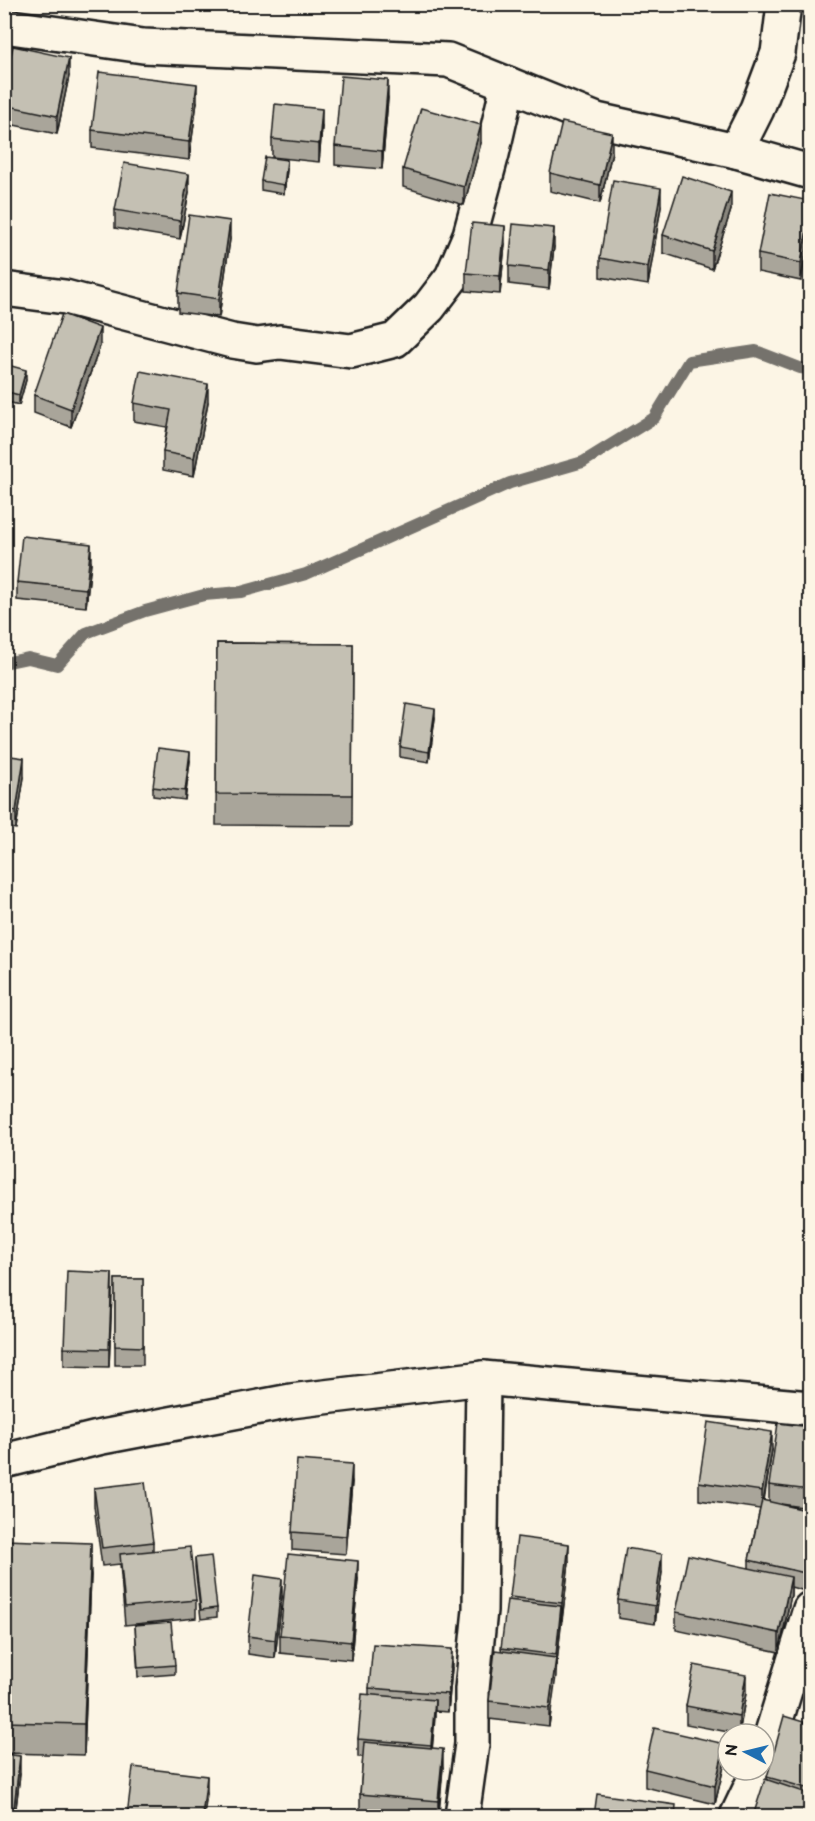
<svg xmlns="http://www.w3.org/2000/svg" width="815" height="1821" font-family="'Balsamiq Sans',sans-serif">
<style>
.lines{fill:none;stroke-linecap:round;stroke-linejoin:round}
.stream{stroke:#75726c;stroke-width:12}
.minor-casing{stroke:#1c1c1c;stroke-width:38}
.minor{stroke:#fcf5e5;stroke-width:33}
.wall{fill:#a9a59a;stroke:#1c1c1c;stroke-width:1.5}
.shaded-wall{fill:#89867d;stroke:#1c1c1c;stroke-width:1.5}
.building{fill:#c4c0b3;stroke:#1c1c1c;stroke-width:1.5}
</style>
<rect width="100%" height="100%" fill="#fcf5e5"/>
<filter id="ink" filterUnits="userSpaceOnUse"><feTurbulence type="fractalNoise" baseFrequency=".0167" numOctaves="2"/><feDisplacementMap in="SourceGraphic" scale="12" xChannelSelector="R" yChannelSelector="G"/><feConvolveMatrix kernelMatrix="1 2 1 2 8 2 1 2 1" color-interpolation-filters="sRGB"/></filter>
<g filter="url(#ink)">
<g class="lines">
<polyline class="stream" points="4,663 28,658 57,665 86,633 145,611 204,595 241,592 306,574 510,483 583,462 654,418 689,361 756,351 800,368 810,369"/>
<g class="minor-casing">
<g id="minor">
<polyline points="4,26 143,46 448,60 597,120 736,151 810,172"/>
<polyline points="736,151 757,109 778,53 784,4"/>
<polyline points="4,289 65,297 232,341 257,345 280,342 351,351 395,340 429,307 452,277 470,235 492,154 508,84"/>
<polyline points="4,1461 102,1437 291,1401 483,1378 810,1408"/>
<polyline points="764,1759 810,1609"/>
<polyline points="462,1816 472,1744 472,1689 480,1610 483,1378"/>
<polyline points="737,1816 759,1770"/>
</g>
</g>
<use href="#minor" class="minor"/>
</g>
<g class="wall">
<polygon points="69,76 57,134 4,123 4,87"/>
<polygon points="388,98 382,169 335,165 335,146"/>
<polygon points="197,102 189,160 92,148 92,130"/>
<polygon points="322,127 319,162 272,157 272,139"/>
<polygon points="481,143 464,205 403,187 403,169"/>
<polygon points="612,152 600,203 550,191 550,173"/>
<polygon points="287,170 284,194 261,190 261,181"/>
<polygon points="189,192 180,239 115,228 115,210"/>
<polygon points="810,201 801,281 758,272 758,254"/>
<polygon points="661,206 648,285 600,277 600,258"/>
<polygon points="731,210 712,269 663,253 663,235"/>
<polygon points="230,239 219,317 178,312 178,293"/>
<polygon points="505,244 500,294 466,291 466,273"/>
<polygon points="554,247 549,289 509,284 509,266"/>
<polygon points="100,346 71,427 34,413 34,395"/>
<polygon points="4,364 26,380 19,405 4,401"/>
<polygon points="208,402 194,476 163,470 163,452 167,427 134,421 134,403"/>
<polygon points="91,562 86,607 17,600 17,582"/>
<polygon points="217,643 353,644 352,826 216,825"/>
<polygon points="435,718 429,762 400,757 400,747"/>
<polygon points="4,755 24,777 16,829 4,827"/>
<polygon points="190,761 185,800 153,796 153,787"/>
<rect x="115" y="1279" width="28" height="86"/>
<polygon points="112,1291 109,1367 64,1366 64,1348"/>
<polygon points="810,1427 810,1508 781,1504 810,1511 805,1591 791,1587 791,1595 779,1652 676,1630 676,1612 749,1568 749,1560 760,1509 699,1500 699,1482 772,1450 764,1501 769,1502 769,1485"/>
<polygon points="352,1482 346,1554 292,1550 292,1532"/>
<polygon points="94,1488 153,1542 153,1551 196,1600 196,1618 125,1625 120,1564 102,1566 94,1506"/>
<polygon points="4,1540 91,1574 84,1755 4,1753"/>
<polygon points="195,1558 217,1608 217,1617 201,1619 195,1567"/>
<polygon points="569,1562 549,1726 489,1719 489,1701 501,1651 510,1597"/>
<polygon points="662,1572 655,1624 618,1618 618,1600"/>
<polygon points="358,1579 351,1660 280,1653 280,1635"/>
<polygon points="282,1597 275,1658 248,1654 248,1636"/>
<polygon points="135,1625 175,1665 175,1674 138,1677"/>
<polygon points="452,1668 448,1712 435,1711 432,1748 443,1767 439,1816 411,1816 360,1812 360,1794 363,1757 358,1757 358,1739 369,1695 369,1688"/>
<polygon points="746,1693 739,1734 686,1724 686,1706"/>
<polygon points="810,1724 810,1816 767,1780 767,1777"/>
<polygon points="4,1754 20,1774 15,1816 4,1816"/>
<polygon points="725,1762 715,1804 645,1787 645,1769"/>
</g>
<g class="shaded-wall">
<polygon points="69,58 69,76 57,134 57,116"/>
<polygon points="388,80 388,98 382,169 382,151"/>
<polygon points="197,84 197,102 189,160 189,142"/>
<polygon points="322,109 322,127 319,162 319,144"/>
<polygon points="481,125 481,143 464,205 464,187"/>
<polygon points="612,133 612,152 600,203 600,185"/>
<polygon points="287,160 287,170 284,194 284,185"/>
<polygon points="189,174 189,192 180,239 180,221"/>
<polygon points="661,188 661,206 648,285 648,267"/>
<polygon points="731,192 731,210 712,269 712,251"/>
<polygon points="810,213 810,231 801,281 801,263"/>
<polygon points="230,221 230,239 219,317 219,299"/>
<polygon points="505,226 505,244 500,294 500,276"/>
<polygon points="554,228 554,247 549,289 549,270"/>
<polygon points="100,328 100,346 71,427 71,409"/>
<polygon points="26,370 26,380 19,405 19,395"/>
<polygon points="208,384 208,402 194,476 194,458"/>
<polygon points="91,544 91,562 86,607 86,589"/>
<polygon points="435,709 435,718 429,762 429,752"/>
<polygon points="190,752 190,761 185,800 185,791"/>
<polygon points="24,758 24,777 16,829 16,811"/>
<polygon points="112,1273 112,1291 109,1367 109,1349"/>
<polygon points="772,1432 772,1450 762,1509 762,1491"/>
<polygon points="352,1464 352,1482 346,1554 346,1536"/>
<polygon points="91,1543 91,1574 84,1755 84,1724"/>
<polygon points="569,1544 569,1562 562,1621 562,1603"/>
<polygon points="810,1549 810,1567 805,1591 805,1573"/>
<polygon points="662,1554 662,1572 655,1624 655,1606"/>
<polygon points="358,1561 358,1579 351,1660 351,1642"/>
<polygon points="791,1577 791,1595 779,1652 779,1633"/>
<polygon points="282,1579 282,1597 275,1658 275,1640"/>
<polygon points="561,1606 561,1624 556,1673 556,1655"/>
<polygon points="452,1649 452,1668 448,1712 448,1694"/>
<polygon points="556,1658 556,1676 549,1726 549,1708"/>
<polygon points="746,1675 746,1693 739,1734 739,1716"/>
<polygon points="435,1700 435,1718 431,1763 431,1745"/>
<polygon points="725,1744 725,1762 715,1804 715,1786"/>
<polygon points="443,1749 443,1767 438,1816 438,1801"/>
<polygon points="20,1756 20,1774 15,1816 14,1816 14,1807"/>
<polygon points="207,1776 207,1794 204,1816 202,1816"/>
</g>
<g class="building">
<polygon points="13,46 69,58 57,116 4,105 4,87"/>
<polygon points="99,72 197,84 189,142 92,130"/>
<polygon points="341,76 388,80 382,151 335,146"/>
<polygon points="275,104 322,109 319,144 272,139"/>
<polygon points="421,108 481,125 464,187 403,169"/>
<polygon points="562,122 612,133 600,185 550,173"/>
<polygon points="265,157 287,160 284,185 261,181"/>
<polygon points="124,163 189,174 180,221 115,210"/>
<polygon points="682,176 731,192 712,251 663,235"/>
<polygon points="613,180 661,188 648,267 600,258"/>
<polygon points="770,193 810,201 810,213 801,263 758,254"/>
<polygon points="189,215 230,221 219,299 178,293"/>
<polygon points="472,223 505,226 500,276 466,273"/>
<polygon points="513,224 554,228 549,270 509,266"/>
<polygon points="62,314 100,328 71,409 34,395"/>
<polygon points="4,364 26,370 19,395 4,391"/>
<polygon points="140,371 208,384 194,458 163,452 171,410 134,403"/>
<polygon points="22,536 91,544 86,589 17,582"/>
<polygon points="217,643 353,644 352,795 216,794"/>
<polygon points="406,704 435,709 429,752 400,747"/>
<polygon points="158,748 190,752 185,791 153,787"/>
<polygon points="4,755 24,758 16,811 4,809"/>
<polygon points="67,1271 112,1273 109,1349 64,1348"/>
<polygon points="115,1279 143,1279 143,1347 115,1346"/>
<polygon points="708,1422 772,1432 762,1491 699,1482"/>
<polygon points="778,1423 810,1427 810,1490 769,1485"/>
<polygon points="297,1460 352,1464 346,1536 292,1532"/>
<polygon points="145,1482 153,1542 102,1548 94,1488"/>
<polygon points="762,1500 810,1511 810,1549 805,1573 749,1560"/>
<polygon points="517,1537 569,1544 562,1603 510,1597"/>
<polygon points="4,1540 91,1543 84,1724 4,1722"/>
<polygon points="190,1547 196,1600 125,1607 120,1554"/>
<polygon points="626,1548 662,1554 655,1606 618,1600"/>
<polygon points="288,1554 358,1561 351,1642 280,1635"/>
<polygon points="688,1555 791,1577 779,1633 676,1612"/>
<polygon points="211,1556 217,1608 201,1610 195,1558"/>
<polygon points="255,1575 282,1579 275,1640 248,1636"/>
<polygon points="507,1600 561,1606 556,1655 501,1648"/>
<polygon points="171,1622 175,1665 138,1668 135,1625"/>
<polygon points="373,1644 452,1649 448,1694 369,1688"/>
<polygon points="495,1650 556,1658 549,1708 489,1701"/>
<polygon points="694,1665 746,1675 739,1716 686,1706"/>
<polygon points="362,1694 435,1700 431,1745 358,1739"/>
<polygon points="784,1716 810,1724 810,1789 767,1777"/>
<polygon points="654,1728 725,1744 715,1786 645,1769"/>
<polygon points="364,1742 443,1749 438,1801 360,1794"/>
<polygon points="4,1754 20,1756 14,1807 4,1806"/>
<polygon points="133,1767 207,1776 202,1816 127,1816"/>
<polygon points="765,1779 810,1794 810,1816 753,1816"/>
<polygon points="597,1794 676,1805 675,1816 594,1816"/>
</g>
</g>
<rect width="815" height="1821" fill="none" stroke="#fcf5e5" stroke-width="24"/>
<rect x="12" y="12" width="791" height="1797" fill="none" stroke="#1c1c1c" stroke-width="2" filter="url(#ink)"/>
<g transform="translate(746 1752) rotate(277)"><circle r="28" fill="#fcf5e5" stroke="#a29e95" stroke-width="1.5"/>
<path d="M0-4.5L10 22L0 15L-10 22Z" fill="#1f6fb2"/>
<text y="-9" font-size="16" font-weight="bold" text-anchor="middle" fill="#1c1c1c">N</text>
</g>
</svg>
